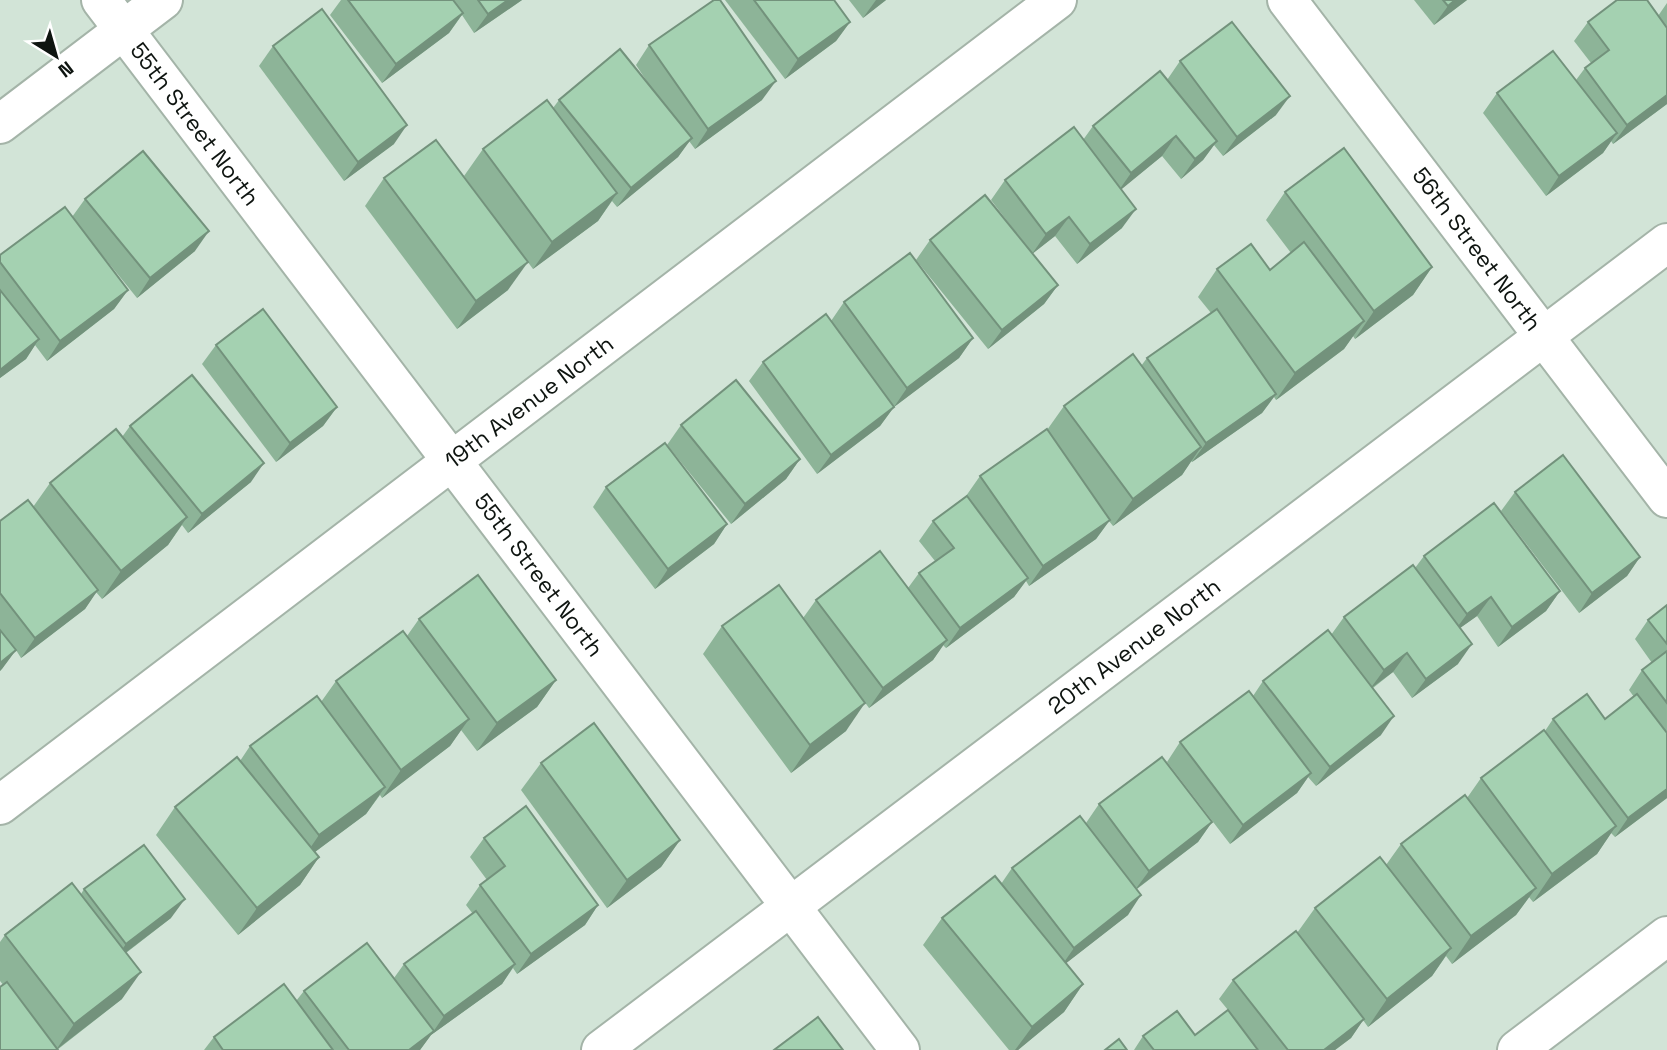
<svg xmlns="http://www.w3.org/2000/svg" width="1667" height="1050" font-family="'Space Grotesk',sans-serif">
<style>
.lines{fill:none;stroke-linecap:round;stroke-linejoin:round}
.minor-casing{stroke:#a4b4a8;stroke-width:42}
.minor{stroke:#fff;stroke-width:38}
.wall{fill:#8db498}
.shaded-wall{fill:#73927c}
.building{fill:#a4d1b1;stroke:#73927c;stroke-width:2}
.labels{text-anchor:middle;stroke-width:6;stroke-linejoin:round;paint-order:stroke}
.street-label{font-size:23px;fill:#0e1410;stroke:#fff}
</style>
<rect width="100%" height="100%" fill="#d2e4d7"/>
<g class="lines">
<g class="minor-casing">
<g id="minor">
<polyline points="101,0 900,1050"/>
<polyline points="1287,0 1667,498"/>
<polyline points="0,124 163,0"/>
<polyline points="0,805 1057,0"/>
<polyline points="601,1050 1667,243"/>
<polyline points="1517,1050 1667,936"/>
</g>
</g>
<use href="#minor" class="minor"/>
</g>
<g class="wall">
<polygon points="341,0 522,0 474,33 462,15 449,33 382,83 330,15"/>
<polygon points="725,0 834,0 850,22 836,41 785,79"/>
<polygon points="849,0 886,0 863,18"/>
<polygon points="1414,0 1467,0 1434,25"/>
<polygon points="1667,3 1667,104 1613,144 1611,141 1603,153 1546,196 1483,113 1497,93 1576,80 1585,68 1591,63 1574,41 1588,22 1658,16"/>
<polygon points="649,45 762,100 695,149 689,141 678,157 617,207 612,201 598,221 533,269 464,176 483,149 553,108 559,100 652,89 636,65"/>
<polygon points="273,46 394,144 344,181 259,66"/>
<polygon points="1180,61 1276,115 1223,156 1214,145 1203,160 1181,179 1162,156 1121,189 1122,228 1077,264 1055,236 1032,254 1058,285 1044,304 988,349 916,260 930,240 1028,248 991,200 1005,180 1083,140 1093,126 1167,80"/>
<polygon points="384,178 508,290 457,329 365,206"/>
<polygon points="1285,192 1432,267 1413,295 1355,339 1353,336 1344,349 1276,400 1274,397 1262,413 1192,462 1191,461 1182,475 1113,526 1109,521 1096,539 1029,586 1026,581 1014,597 946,648 943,645 933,660 869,708 856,690 846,731 791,773 703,654 722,626 803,618 816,600 908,588 919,573 935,561 919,541 933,521 966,496 980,476 1047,430 1064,406 1141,366 1147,358 1211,313 1198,297 1217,269 1270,270 1291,253 1266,220"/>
<polygon points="85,199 195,251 137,298 98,250 128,290 114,309 47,361 35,345 26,359 0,378 0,255 72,217"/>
<polygon points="844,302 973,338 959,358 894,407 880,426 817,474 749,381 763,362 831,321"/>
<polygon points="216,345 337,407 323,426 276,462 202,364"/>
<polygon points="681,425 800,459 786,479 731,524 667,445"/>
<polygon points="130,426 251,482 188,533 182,525 168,545 102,599 96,592 85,609 21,658 16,650 0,671 0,521 33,507 50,483 122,437"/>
<polygon points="606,487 727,524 714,544 655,589 593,507"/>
<polygon points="1515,492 1640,557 1627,576 1579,613 1501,511"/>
<polygon points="1424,556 1560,591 1546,611 1498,647 1477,616 1460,628 1458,664 1412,698 1393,672 1373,688 1381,735 1316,786 1308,777 1297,793 1230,844 1167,762 1180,742 1253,696 1263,681 1331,635 1344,617 1415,568"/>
<polygon points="1667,605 1667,798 1615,837 1611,833 1597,854 1533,902 1529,897 1516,915 1452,964 1446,956 1432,976 1368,1027 1363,1020 1351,1038 1335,1050 1259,1050 1239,1025 1258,1050 1134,1050 1143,1036 1195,1035 1228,1010 1219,999 1233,980 1297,933 1315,908 1386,865 1401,844 1467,798 1481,778 1545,731 1553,719 1605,719 1634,697 1629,690 1642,670 1652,663 1635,639 1648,620"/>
<polygon points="419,619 556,680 537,707 477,751 461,730 450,746 382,798 380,795 366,814 315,852 319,857 300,885 238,935 156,835 175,807 240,761 250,746 321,702 336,681 407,636"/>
<polygon points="541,763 680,840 661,867 607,908 521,790"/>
<polygon points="1099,804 1212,822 1198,842 1137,889 1128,915 1066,963 1083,984 1064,1012 1018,1050 1009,1050 923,945 942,918 1001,884 1012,868 1086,823"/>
<polygon points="484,838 598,905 585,925 517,974 513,968 502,984 431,1035 420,1050 204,1050 214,1037 296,1001 304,991 394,978 404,964 473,914 466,905 480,885 487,880 470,857"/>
<polygon points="84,889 171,918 126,953 122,999 57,1050 0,981 0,942 5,935 81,894"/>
</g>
<g class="shaded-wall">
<polygon points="508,0 522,0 474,33 488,14"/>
<polygon points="876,0 886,0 863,18"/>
<polygon points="1455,0 1467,0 1434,25 1448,6"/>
<polygon points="463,13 449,33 382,83 396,64"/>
<polygon points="850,22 836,41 785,79 798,59"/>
<polygon points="776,81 762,100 695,149 708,129"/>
<polygon points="1667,95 1667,104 1613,144 1627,125"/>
<polygon points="1290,96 1276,115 1223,156 1237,137"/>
<polygon points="407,125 394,144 344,181 358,162"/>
<polygon points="1617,133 1603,153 1546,196 1559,176"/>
<polygon points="1176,136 1162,156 1117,193 1131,173"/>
<polygon points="692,138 678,157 617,207 631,188"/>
<polygon points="1217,141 1203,160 1181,179 1195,159"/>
<polygon points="617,193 598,221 533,269 552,242"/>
<polygon points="1136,209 1122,228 1077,264 1090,244"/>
<polygon points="1069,217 1055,236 1032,254 1046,234"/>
<polygon points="209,231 195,251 137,298 150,278"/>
<polygon points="528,262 508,290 457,329 476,301"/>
<polygon points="1432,267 1413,295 1355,339 1374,311"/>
<polygon points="1058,285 1044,304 988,349 1002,330"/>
<polygon points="128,290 114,309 47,361 60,341"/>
<polygon points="1364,321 1344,349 1276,400 1295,373"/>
<polygon points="973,338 959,358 894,407 907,388"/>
<polygon points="39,339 26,359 0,378 0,370"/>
<polygon points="1276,394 1262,413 1192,462 1206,443"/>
<polygon points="337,407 323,426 276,462 290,443"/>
<polygon points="894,407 880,426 817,474 831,455"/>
<polygon points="1201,447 1182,475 1113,526 1133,499"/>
<polygon points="800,459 786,479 731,524 745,504"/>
<polygon points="264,463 251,482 188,533 202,514"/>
<polygon points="187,517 168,545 102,599 121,571"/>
<polygon points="1110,520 1096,539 1029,586 1043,566"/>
<polygon points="727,524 714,544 655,589 668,569"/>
<polygon points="1640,557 1627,576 1579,613 1592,593"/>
<polygon points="1028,578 1014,597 946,648 960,628"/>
<polygon points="98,590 85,609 21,658 35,638"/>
<polygon points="1560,591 1546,611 1498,647 1512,627"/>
<polygon points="1491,597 1477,616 1453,633 1467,614"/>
<polygon points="947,640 933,660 869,708 883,688"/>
<polygon points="1472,644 1458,664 1412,698 1426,679"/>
<polygon points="16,650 2,669 0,671 0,663"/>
<polygon points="1407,653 1393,672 1370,689 1384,670"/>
<polygon points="556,680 537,707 477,751 497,723"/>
<polygon points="865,703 846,731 791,773 810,745"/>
<polygon points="1394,716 1381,735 1316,786 1330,767"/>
<polygon points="469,719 450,746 382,798 401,770"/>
<polygon points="1311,773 1297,793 1230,844 1243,825"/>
<polygon points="385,787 366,814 300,863 319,835"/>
<polygon points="1667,789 1667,798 1615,837 1628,818"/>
<polygon points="1212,822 1198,842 1135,890 1149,871"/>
<polygon points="1616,826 1597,854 1533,902 1552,874"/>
<polygon points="680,840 661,867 607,908 627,880"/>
<polygon points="319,857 300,885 238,935 257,908"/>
<polygon points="1536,888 1516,915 1452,964 1471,936"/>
<polygon points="1141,895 1128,915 1060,968 1074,948"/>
<polygon points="185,899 171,918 112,963 126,944"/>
<polygon points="598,905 585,925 517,974 531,954"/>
<polygon points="1451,948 1432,976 1368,1027 1387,999"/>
<polygon points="515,964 502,984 431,1035 420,1050 409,1050 433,1032 444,1016"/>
<polygon points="141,972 122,999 56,1050 74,1024"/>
<polygon points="1083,984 1064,1012 1018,1050 1015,1050 1032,1027"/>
<polygon points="1364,1019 1351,1038 1335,1050 1324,1050"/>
</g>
<g class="building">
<polygon points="348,0 453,0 463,13 396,64"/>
<polygon points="478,0 508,0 488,14"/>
<polygon points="714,0 720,0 776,81 708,129 649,45"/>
<polygon points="754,0 834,0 850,22 798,59"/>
<polygon points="1443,0 1455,0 1448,6"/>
<polygon points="1617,0 1647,0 1667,28 1667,95 1627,125 1585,68 1609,50 1588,22"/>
<polygon points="322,9 407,125 358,162 273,46"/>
<polygon points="1232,22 1290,96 1237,137 1180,61"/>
<polygon points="620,49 692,138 631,188 559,100"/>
<polygon points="1553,51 1617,133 1559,176 1497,93"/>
<polygon points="1160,71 1217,141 1195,159 1176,136 1131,173 1093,126"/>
<polygon points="547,100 617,193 552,242 483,149"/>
<polygon points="1074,127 1136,209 1090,244 1069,217 1046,234 1005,180"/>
<polygon points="436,140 528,262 476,301 384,178"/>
<polygon points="1344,148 1432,267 1374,311 1285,192"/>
<polygon points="143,151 209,231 150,278 85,199"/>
<polygon points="985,195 1058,285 1002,330 930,240"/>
<polygon points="65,207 128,290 60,341 0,262 0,255"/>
<polygon points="1304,242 1364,321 1295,373 1217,269 1251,244 1270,270"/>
<polygon points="910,253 973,338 907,388 844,302"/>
<polygon points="0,290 39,339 0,370"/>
<polygon points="263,309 337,407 290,443 216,345"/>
<polygon points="1217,309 1276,394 1206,443 1147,358"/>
<polygon points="826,314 894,407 831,455 763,362"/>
<polygon points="1133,354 1201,447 1133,499 1064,406"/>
<polygon points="192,375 264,463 202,514 130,426"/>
<polygon points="736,380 800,459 745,504 681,425"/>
<polygon points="116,429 187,517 121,571 50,483"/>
<polygon points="1047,429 1110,520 1043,566 980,476"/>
<polygon points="665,443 727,524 668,569 606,487"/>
<polygon points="1563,455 1640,557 1592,593 1515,492"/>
<polygon points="967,496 1028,578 960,628 919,573 954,548 933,521"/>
<polygon points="28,500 98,590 35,638 0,593 0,521"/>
<polygon points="1494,503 1560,591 1512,627 1491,597 1467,614 1424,556"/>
<polygon points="880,551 947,640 883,688 816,600"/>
<polygon points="1413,565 1472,644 1426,679 1407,653 1384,670 1344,617"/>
<polygon points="478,575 556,680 497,723 419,619"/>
<polygon points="779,585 865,703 810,745 722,626"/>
<polygon points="1667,605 1667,644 1648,620"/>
<polygon points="0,630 16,650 0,663"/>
<polygon points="1328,630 1394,716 1330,767 1263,681"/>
<polygon points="403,631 469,719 401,770 336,681"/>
<polygon points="1667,651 1667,703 1642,670"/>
<polygon points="1249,691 1311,773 1243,825 1180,742"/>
<polygon points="1587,694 1605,719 1637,694 1667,733 1667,789 1628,818 1553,719"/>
<polygon points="317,696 385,787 319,835 250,746"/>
<polygon points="594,723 680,840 627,880 541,763"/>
<polygon points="1544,730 1616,826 1552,874 1481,778"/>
<polygon points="237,757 319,857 257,908 175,807"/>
<polygon points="1162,757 1212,822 1149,871 1099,804"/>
<polygon points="1465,795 1536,888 1471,936 1401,844"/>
<polygon points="526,806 598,905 531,954 480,885 505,866 484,838"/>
<polygon points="1080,816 1141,895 1074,948 1012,868"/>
<polygon points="144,845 185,899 126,944 84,889"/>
<polygon points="1380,857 1451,948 1387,999 1315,908"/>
<polygon points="995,876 1083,984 1032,1027 942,918"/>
<polygon points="72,883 141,972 74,1024 5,935"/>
<polygon points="476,911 515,964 444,1016 404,964"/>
<polygon points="1296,931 1364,1019 1324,1050 1288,1050 1233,980"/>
<polygon points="367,943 434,1031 409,1050 349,1050 304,991"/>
<polygon points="7,982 58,1050 0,1050 0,987"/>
<polygon points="284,984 333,1050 223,1050 214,1037"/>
<polygon points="1228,1010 1258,1050 1154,1050 1143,1036 1177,1011 1195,1035"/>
<polygon points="818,1017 843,1050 774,1050"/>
<polygon points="1119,1039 1127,1050 1105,1050"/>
</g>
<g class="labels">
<g class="street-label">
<text transform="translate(195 124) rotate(53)" y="8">55th Street North</text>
<text transform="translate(1477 249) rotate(53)" y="8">56th Street North</text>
<text transform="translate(529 402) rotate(-37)" y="8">19th Avenue North</text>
<text transform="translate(539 575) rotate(53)" y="8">55th Street North</text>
<text transform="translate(1134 646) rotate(-37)" y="8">20th Avenue North</text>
</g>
</g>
<g transform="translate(56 56) rotate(143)" stroke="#ffffff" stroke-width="5" paint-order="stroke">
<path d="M0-5L12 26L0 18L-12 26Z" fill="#0e1410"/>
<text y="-10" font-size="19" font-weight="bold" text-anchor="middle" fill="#0e1410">N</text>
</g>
</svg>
